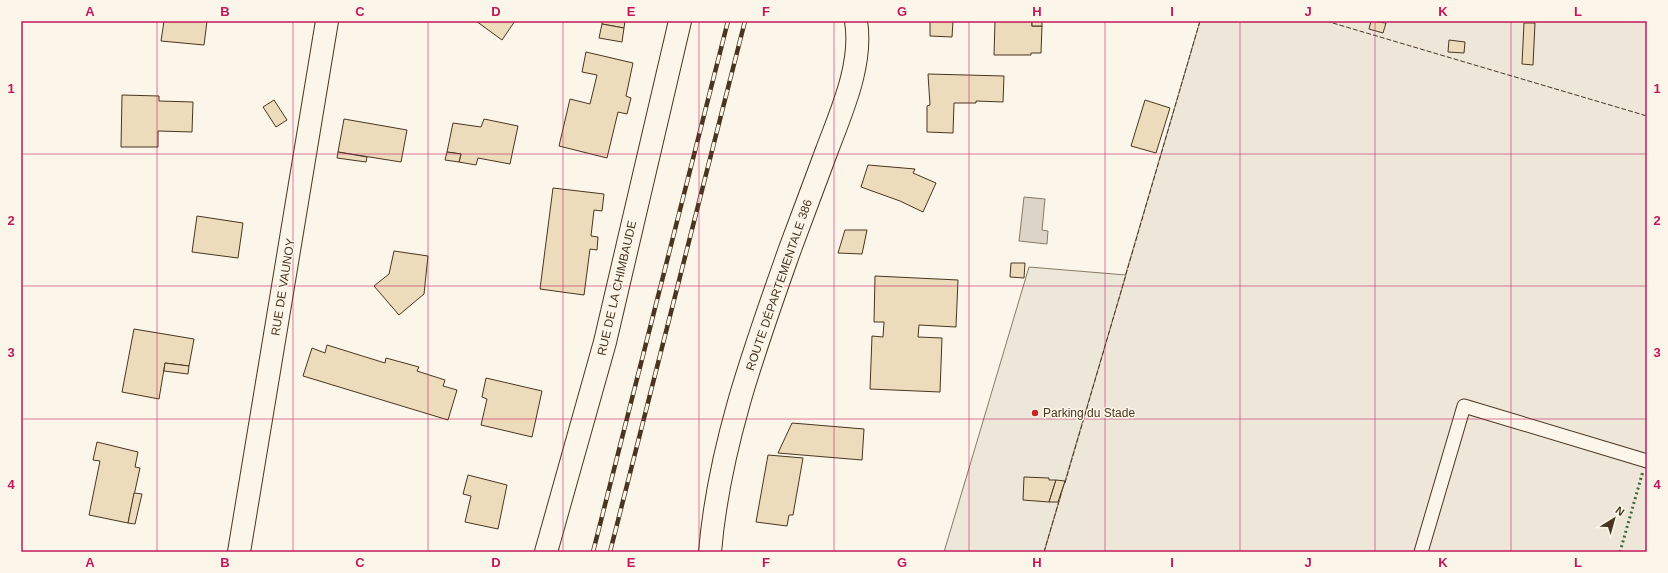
<svg xmlns="http://www.w3.org/2000/svg" width="1668" height="573" font-family="Helvetica,sans-serif">
<style>
.green{fill:#ede6d9;stroke:#887966}
.parking{fill:#ede7d9;stroke:#887966}
.water{fill:#dcd4c6;stroke:#887966}
.building{fill:#ecdcbc;stroke:#4a3520}
.lines{fill:none;stroke-linecap:round;stroke-linejoin:round}
.service-casing{stroke:#4a3520;stroke-width:15}
.minor-casing{stroke:#4a3520;stroke-width:24}
.primary-casing{stroke:#4a3520;stroke-width:24}
.service{stroke:#fbf6e9;stroke-width:13}
.minor{stroke:#fbf6e9;stroke-width:22}
.primary{stroke:#fbf6e9;stroke-width:22}
.rail-casing{stroke:#4a3520;stroke-width:4.5}
.rail{stroke:#fbf6e9;stroke-width:3;stroke-dasharray:9;stroke-linecap:butt}
.hedge{stroke:#436837;stroke-width:3;stroke-dasharray:2 3;stroke-linecap:butt}
.fence{stroke:#4a3520;stroke-width:1;stroke-dasharray:5 2;stroke-linecap:butt}
.grid{fill:none;stroke:#c2185b;stroke-width:1;stroke-opacity:0.55}
.poi-dot{fill:#c62828;stroke:#fbf6e9;stroke-width:1.5}
.labels{text-anchor:middle;stroke-width:3;stroke-linejoin:round;paint-order:stroke}
.street-label{font-size:12px;fill:#4a3520;stroke:#fbf6e9}
.poi-label{font-size:12px;fill:#4a3520;stroke:#fbf6e9;text-anchor:start}
.neatline{fill:none;stroke:#c2185b;stroke-width:1.5}
.grid-label{font-size:13px;text-anchor:middle;font-weight:bold;fill:#c2185b}
</style>
<rect width="100%" height="100%" fill="#fbf6e9"/>
<polygon class="green" points="1200,21 1647,21 1647,552 1044,552"/>
<polygon class="parking" points="1029,267 1126,275 1044,552 944,552"/>
<polygon class="water" points="1024,197 1045,199 1042,230 1048,231 1047,244 1019,241"/>
<g class="building">
<polygon points="164,21 207,21 204,45 161,41"/>
<polygon points="476,21 515,21 502,40"/>
<polygon points="602,21 625,21 624,28 602,24"/>
<polygon points="930,21 953,21 952,37 930,36"/>
<polygon points="995,21 1032,21 1032,26 1042,26 1041,53 1031,53 1031,55 994,55"/>
<rect x="1032" y="21" width="10" height="5"/>
<polygon points="1371,21 1386,23 1383,33 1369,29"/>
<polygon points="1524,23 1535,23 1533,65 1522,64"/>
<polygon points="602,24 624,28 622,42 599,38"/>
<polygon points="1449,40 1465,42 1464,53 1448,52"/>
<polygon points="586,52 633,63 626,96 631,98 627,114 618,112 607,158 559,146 570,99 590,104 597,75 582,72"/>
<polygon points="928,74 1004,76 1003,102 976,101 976,103 954,103 953,133 927,132 927,106 930,105"/>
<polygon points="122,95 159,96 159,101 193,102 192,132 158,131 158,147 121,147"/>
<polygon points="274,100 287,120 276,127 263,107"/>
<polygon points="1145,100 1170,108 1156,153 1131,146"/>
<polygon points="344,119 407,130 401,162 338,152"/>
<polygon points="484,119 518,126 510,164 478,158 476,165 459,162 461,154 447,152 453,123 481,127"/>
<polygon points="338,152 367,157 366,162 337,158"/>
<polygon points="447,152 461,154 459,162 445,160"/>
<polygon points="868,165 915,169 913,173 936,183 923,212 900,201 861,187"/>
<polygon points="553,188 604,194 602,211 594,210 591,236 598,237 597,250 590,249 584,295 540,289"/>
<polygon points="197,216 243,223 238,258 192,252"/>
<polygon points="845,230 867,230 862,254 838,253"/>
<polygon points="394,251 428,256 424,294 399,315 374,286 389,274"/>
<polygon points="1011,263 1025,263 1024,278 1010,277"/>
<polygon points="875,276 958,280 956,327 919,325 918,337 942,338 940,392 870,389 872,336 883,337 884,322 874,322"/>
<polygon points="134,329 194,339 189,366 165,363 159,399 122,392"/>
<polygon points="327,345 385,363 386,358 419,367 417,371 445,380 443,386 457,390 448,420 303,376 312,348 325,353"/>
<polygon points="165,363 189,366 188,374 164,371"/>
<polygon points="486,378 542,391 532,437 481,425 487,399 482,397"/>
<polygon points="792,423 864,429 862,460 778,453"/>
<polygon points="97,442 138,452 135,467 140,468 128,523 89,515 100,461 93,460"/>
<polygon points="768,455 803,458 793,515 789,515 787,526 756,522"/>
<polygon points="468,475 507,485 498,529 465,522 471,496 463,494"/>
<polygon points="1024,477 1049,478 1049,480 1056,480 1049,502 1023,500"/>
<polygon points="1056,480 1065,481 1058,502 1049,502"/>
<polygon points="134,493 142,494 135,524 128,523"/>
</g>
<g class="lines">
<g class="service-casing">
<polyline id="service" points="1421,552 1464,406 1647,461"/>
</g>
<g class="minor-casing">
<g id="minor">
<polyline points="239,552 327,21"/>
<polyline points="546,552 605,342 680,21"/>
</g>
</g>
<g class="primary-casing">
<path id="primary" d="M710 552C719 446 755 348 790 249 802 216 815 183 827 150 842 110 863 64 856 21"/>
</g>
<use href="#service" class="service"/>
<use href="#minor" class="minor"/>
<use href="#primary" class="primary"/>
<g class="rail-casing">
<g id="rail">
<polyline points="593,552 728,21"/>
<polyline points="610,552 745,21"/>
</g>
</g>
<use href="#rail" class="rail"/>
<polyline class="hedge" points="1620,552 1643,471"/>
<g class="fence">
<polyline points="1326,21 1647,116"/>
<polyline points="1065,483 1200,21"/>
<polyline points="1044,552 1061,494"/>
</g>
</g>
<path class="grid" d="M157 21V552M293 21V552M428 21V552M563 21V552M699 21V552M834 21V552M969 21V552M1105 21V552M1240 21V552M1375 21V552M1511 21V552M21 154H1647M21 286H1647M21 419H1647"/>
<circle class="poi-dot" cx="1035" cy="413" r="4"/>
<g class="labels">
<g class="street-label">
<text transform="translate(779 285) rotate(-71)" y="4">ROUTE DÉPARTEMENTALE 386</text>
<text transform="translate(283 287) rotate(-81)" y="4">RUE DE VAUNOY</text>
<text transform="translate(617 288) rotate(-77)" y="4">RUE DE LA CHIMBAUDE</text>
</g>
<g class="poi-label">
<text x="1043" y="417">Parking du Stade</text>
</g>
</g>
<rect width="1668" height="573" fill="none" stroke="#fbf6e9" stroke-width="44"/>
<g transform="translate(1614 519) rotate(37)" stroke="#fbf6e9" stroke-width="3" paint-order="stroke">
<path d="M0-3L7 15L0 10L-7 15Z" fill="#4a3520"/>
<text y="-6" font-size="11" font-weight="bold" text-anchor="middle" fill="#4a3520">N</text>
</g>
<rect x="22" y="22" width="1624" height="529" class="neatline"/>
<g class="grid-label">
<text x="90" y="16">A</text>
<text x="225" y="16">B</text>
<text x="360" y="16">C</text>
<text x="496" y="16">D</text>
<text x="631" y="16">E</text>
<text x="766" y="16">F</text>
<text x="902" y="16">G</text>
<text x="1037" y="16">H</text>
<text x="1172" y="16">I</text>
<text x="1308" y="16">J</text>
<text x="1443" y="16">K</text>
<text x="1578" y="16">L</text>
<text x="11" y="93">1</text>
<text x="1657" y="93">1</text>
<text x="11" y="225">2</text>
<text x="1657" y="225">2</text>
<text x="11" y="357">3</text>
<text x="1657" y="357">3</text>
<text x="11" y="489">4</text>
<text x="1657" y="489">4</text>
<text x="90" y="567">A</text>
<text x="225" y="567">B</text>
<text x="360" y="567">C</text>
<text x="496" y="567">D</text>
<text x="631" y="567">E</text>
<text x="766" y="567">F</text>
<text x="902" y="567">G</text>
<text x="1037" y="567">H</text>
<text x="1172" y="567">I</text>
<text x="1308" y="567">J</text>
<text x="1443" y="567">K</text>
<text x="1578" y="567">L</text>
</g>
</svg>
